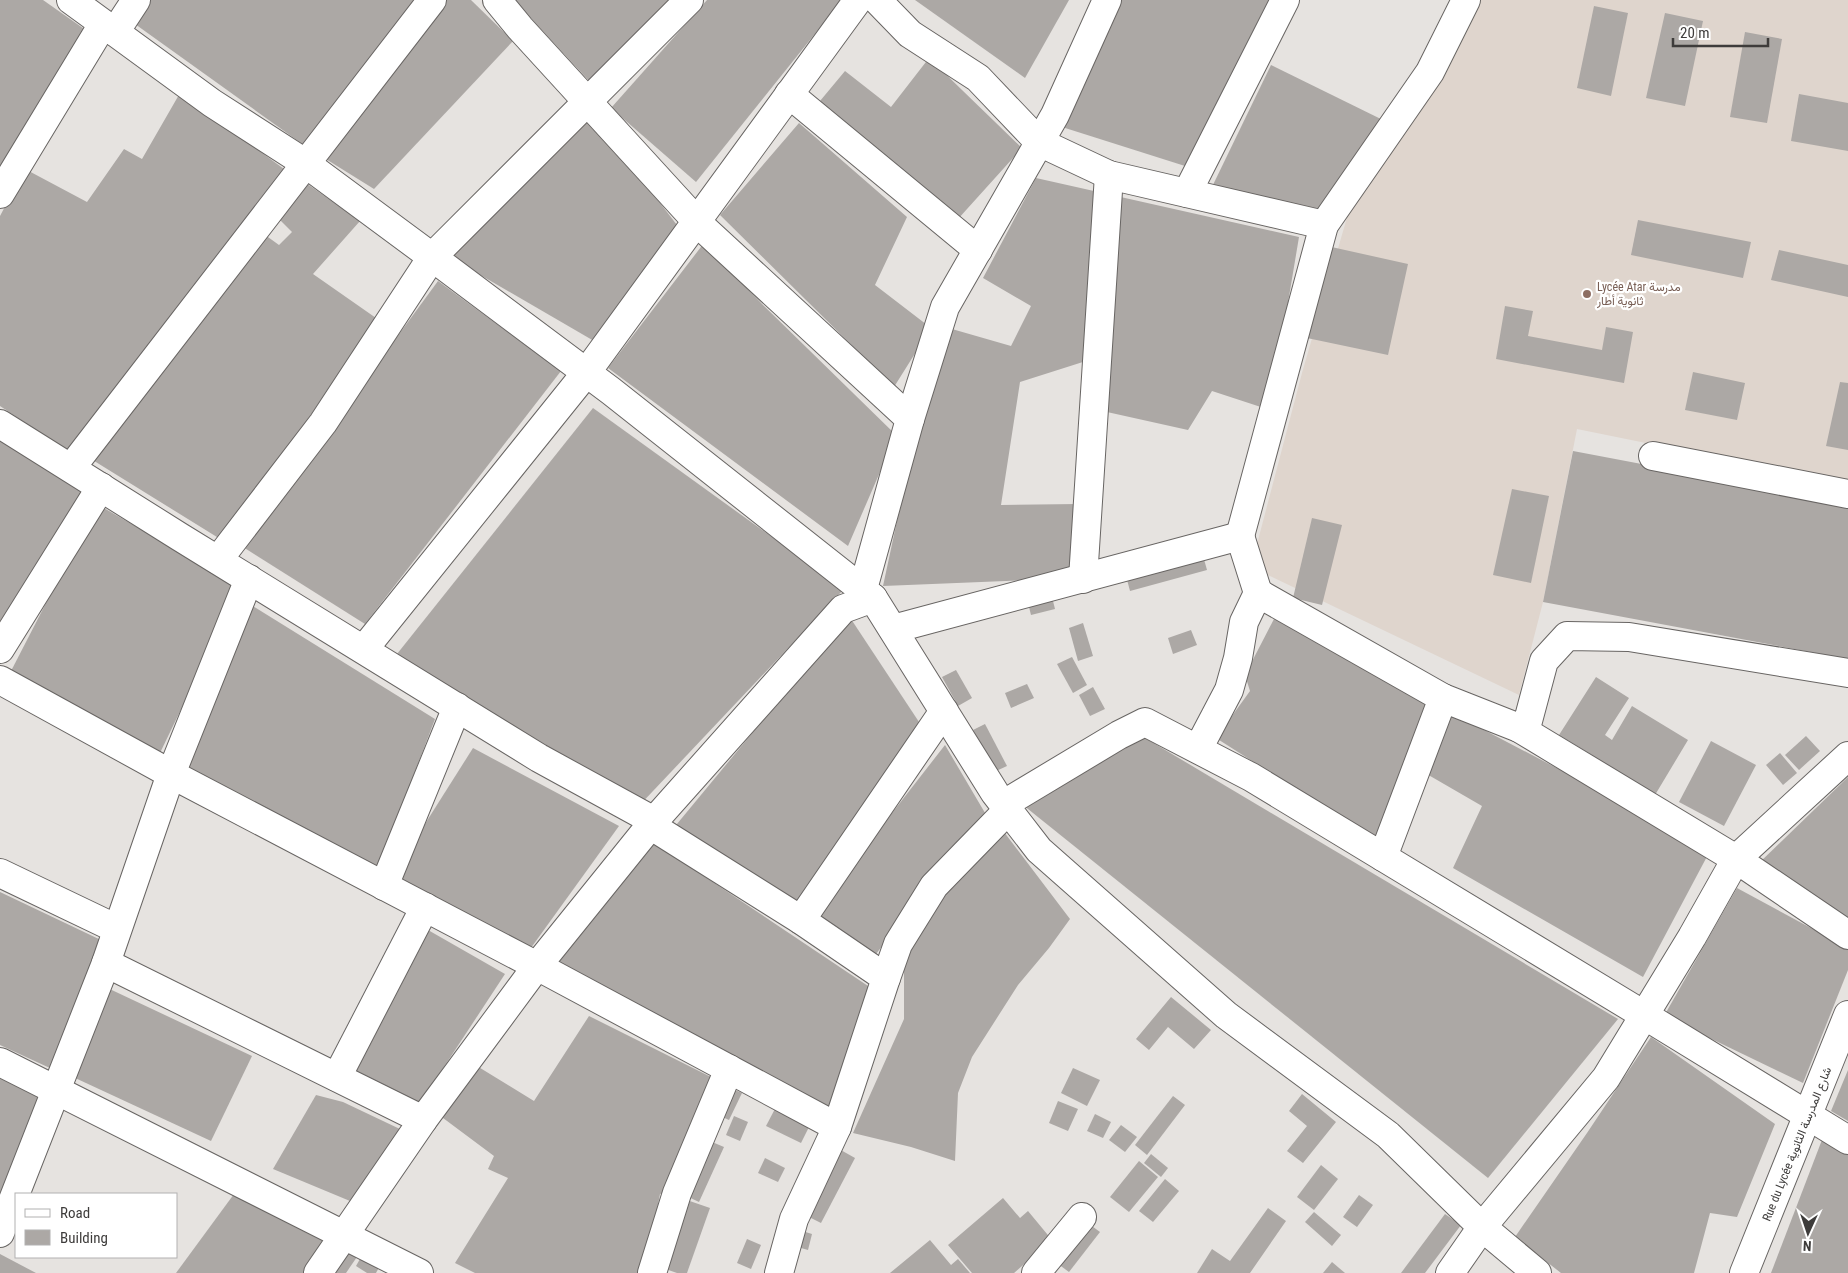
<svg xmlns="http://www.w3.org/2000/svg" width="1848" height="1273" font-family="'Roboto Condensed',Vazirmatn,sans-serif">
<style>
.built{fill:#dfd5cd}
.building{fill:#aca8a5}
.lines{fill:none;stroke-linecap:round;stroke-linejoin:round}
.minor-casing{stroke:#686563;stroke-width:30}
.minor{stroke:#fff;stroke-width:28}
.education-dot{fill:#8d6e63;stroke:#fff;stroke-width:2}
.labels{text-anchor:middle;stroke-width:4.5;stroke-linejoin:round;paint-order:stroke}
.education-label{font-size:12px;fill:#785e54;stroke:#fff;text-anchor:start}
.street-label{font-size:12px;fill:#3e3c3b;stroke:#fff}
</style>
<rect width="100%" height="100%" fill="#e6e3e0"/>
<polygon class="built" points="1478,0 1848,0 1848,484 1577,429 1543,602 1519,695 1251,567 1302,373 1348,214"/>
<g class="building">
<polygon points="0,0 43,0 90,33 0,171"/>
<polygon points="143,0 418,0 305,146 128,19"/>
<polygon points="437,0 471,0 513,41 374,189 321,156"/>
<polygon points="514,0 672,0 591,83"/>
<polygon points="707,0 842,0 696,182 611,108"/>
<polygon points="915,0 1069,0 1025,78"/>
<polygon points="1119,0 1269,0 1185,166 1062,127"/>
<polygon points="1594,6 1628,13 1611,96 1577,88"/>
<polygon points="1665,13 1703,21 1685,106 1646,98"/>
<polygon points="1745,32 1782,39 1767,123 1730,117"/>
<polygon points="929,58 1022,148 958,219 815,107 845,71 891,107"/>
<polygon points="1271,65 1389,123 1323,212 1211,189"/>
<polygon points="180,93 284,169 71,453 0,406 0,216 25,169 87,202 124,149 142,159"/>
<polygon points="1799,94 1848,103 1848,151 1791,141"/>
<polygon points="592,114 680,229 594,341 446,255"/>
<polygon points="799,123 907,217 875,285 931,328 894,387 720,215"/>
<polygon points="1036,178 1299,237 1270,410 1212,391 1188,430 1089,408 1086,361 1020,382 1001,505 1078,504 1069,572 1028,580 883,586 920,414 945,327 1011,346 1031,306 983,278"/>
<polygon points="306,183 360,221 313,274 376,318 225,542 91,459 261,232 279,245 292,232 275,215"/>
<polygon points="1638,220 1751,242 1743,278 1631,255"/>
<polygon points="704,243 763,305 896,435 848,546 608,368"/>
<polygon points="1327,246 1408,264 1388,355 1307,338"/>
<polygon points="1779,250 1848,265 1848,297 1771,280"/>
<polygon points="438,281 561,371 365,624 243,547"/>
<polygon points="1505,306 1533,311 1528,336 1602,350 1606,327 1633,332 1624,383 1496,359"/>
<polygon points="1693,372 1745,383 1737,420 1685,410"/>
<polygon points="1840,382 1848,383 1848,450 1826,446"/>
<polygon points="593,408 844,589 636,809 393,659"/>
<polygon points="0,435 91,497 0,623"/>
<polygon points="1573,451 1848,503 1848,659 1543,602"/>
<polygon points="1512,489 1549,496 1531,583 1493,575"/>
<polygon points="97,504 240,587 159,755 9,675"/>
<polygon points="1312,518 1342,525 1322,605 1293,598"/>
<polygon points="1202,552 1207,570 1130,591 1125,572"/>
<polygon points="1051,593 1055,609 1031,615 1027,599"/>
<polygon points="251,605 435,719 375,877 183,778"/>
<polygon points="849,616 921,725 801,906 672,830"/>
<polygon points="1275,617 1432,704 1379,842 1216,738 1250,691 1245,675"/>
<polygon points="1083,623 1093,656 1078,661 1069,628"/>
<polygon points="1191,630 1197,645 1173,654 1168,638"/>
<polygon points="1072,657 1087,685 1073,693 1057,664"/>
<polygon points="956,670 972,698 958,706 942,677"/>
<polygon points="1596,677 1629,698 1605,735 1612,740 1632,706 1688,740 1652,800 1588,763 1592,755 1559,735"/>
<polygon points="1027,684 1034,698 1011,708 1005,693"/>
<polygon points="1093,687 1105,709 1090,716 1079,695"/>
<polygon points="1450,712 1711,849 1643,977 1453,868 1482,806 1425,773"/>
<polygon points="985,724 1007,766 994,772 973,730"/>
<polygon points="1140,735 1618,1019 1488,1178 1023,805"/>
<polygon points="1806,736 1820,751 1799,770 1785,755"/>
<polygon points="1711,741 1756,765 1724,826 1679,802"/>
<polygon points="945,745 988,818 936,876 876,954 815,912"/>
<polygon points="473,748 619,826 528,952 392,876"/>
<polygon points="1780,753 1797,773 1783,785 1766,765"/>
<polygon points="1848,777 1848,919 1757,865"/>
<polygon points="1001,828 1070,919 1049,948 1018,985 972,1057 958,1093 955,1161 911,1147 853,1133 904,1019 904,944 944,880"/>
<polygon points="647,838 874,990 829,1115 553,962"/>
<polygon points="1737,888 1848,948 1848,970 1803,1083 1664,1016"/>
<polygon points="0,892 103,941 52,1069 0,1045"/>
<polygon points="421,926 505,974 415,1111 345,1080"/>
<polygon points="99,984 252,1056 211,1141 73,1077"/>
<polygon points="1171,997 1211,1030 1194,1049 1168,1027 1149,1050 1136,1039"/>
<polygon points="589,1016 713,1078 671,1191 660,1194 645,1273 475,1273 455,1263 508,1178 488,1169 494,1156 439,1115 472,1063 534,1101"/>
<polygon points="1651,1037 1775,1124 1737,1217 1710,1213 1694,1273 1561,1273 1515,1237 1587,1133"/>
<polygon points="1073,1068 1100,1080 1087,1106 1061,1093"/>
<polygon points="1848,1070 1848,1121 1831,1111"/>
<polygon points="0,1075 43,1097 0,1202"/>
<polygon points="728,1087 742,1093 729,1120 716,1114"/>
<polygon points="1302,1094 1336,1122 1303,1163 1287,1151 1307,1126 1289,1111"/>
<polygon points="316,1095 343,1102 402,1130 350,1201 273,1169"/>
<polygon points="1173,1096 1185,1105 1147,1155 1135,1145"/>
<polygon points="1058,1101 1078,1109 1068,1131 1049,1123"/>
<polygon points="777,1105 811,1123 801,1143 766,1126"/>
<polygon points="1095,1114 1111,1122 1103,1138 1087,1131"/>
<polygon points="734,1116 748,1122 740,1141 726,1135"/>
<polygon points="1121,1125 1137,1137 1125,1152 1109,1140"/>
<polygon points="1825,1132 1848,1148 1848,1273 1771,1273"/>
<polygon points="705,1139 724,1147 699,1202 680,1193"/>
<polygon points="839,1149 855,1158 821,1223 805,1215"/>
<polygon points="1151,1154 1168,1168 1161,1177 1144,1163"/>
<polygon points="765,1158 785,1168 778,1182 758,1173"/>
<polygon points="1139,1161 1158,1177 1129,1212 1110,1197"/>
<polygon points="1321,1165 1338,1179 1314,1210 1297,1197"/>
<polygon points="1165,1179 1179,1191 1153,1222 1139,1211"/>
<polygon points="234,1194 329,1243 307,1273 176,1273"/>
<polygon points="1359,1195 1373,1205 1357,1227 1343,1217"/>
<polygon points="681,1198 710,1208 687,1273 677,1273 657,1266"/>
<polygon points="1003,1198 1020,1218 1028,1211 1052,1240 1014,1273 972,1273 948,1245"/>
<polygon points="1268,1208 1286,1221 1250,1273 1197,1273 1212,1249 1230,1261"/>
<polygon points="1314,1212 1341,1235 1332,1246 1305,1222"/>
<polygon points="1445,1214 1461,1225 1425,1273 1401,1273"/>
<polygon points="1085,1221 1100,1232 1069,1272 1054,1261"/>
<polygon points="799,1230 812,1234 808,1250 794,1246"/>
<polygon points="747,1239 761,1245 751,1269 737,1263"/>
<polygon points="930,1240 951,1265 958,1259 970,1273 890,1273"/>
<polygon points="346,1241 361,1251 346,1273 325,1273"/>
<polygon points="365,1250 383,1260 376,1273 367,1273 356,1266"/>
<polygon points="0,1254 36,1273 0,1273"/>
<polygon points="1332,1262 1345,1273 1323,1273"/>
</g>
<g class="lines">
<g class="minor-casing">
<g id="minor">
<polyline points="71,0 212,103 305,163 432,257 611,391 873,598 995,793 1039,850 1226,1015 1388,1135 1482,1227 1537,1273"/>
<polyline points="497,0 520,28 702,227 910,419 863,589"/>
<polyline points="877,0 910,34 978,78 1039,142 1109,175 1324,225"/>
<polyline points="115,32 136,0"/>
<polyline points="789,94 978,250"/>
<polyline points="1187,193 1285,0"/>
<polyline points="0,194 103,24"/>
<polyline points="910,419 945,307 1055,115 1107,0"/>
<polyline points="0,424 180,537 539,758 654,821"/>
<polyline points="1653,456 1848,494"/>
<polyline points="71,468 432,0"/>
<polyline points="1240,536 1324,225 1430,72 1466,0"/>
<polyline points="218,560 323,423 432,257 689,0"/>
<polyline points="1083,579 1109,175"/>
<polyline points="893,629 1240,536 1258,593"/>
<polyline points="0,649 101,487"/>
<polyline points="364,649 586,373 858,0"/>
<polyline points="0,680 171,774 537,966 837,1127"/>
<polyline points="1443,698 1519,728 1528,721 1544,661 1567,636 1629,637 1848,673"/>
<polyline points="1519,728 1736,859 1848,935"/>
<polyline points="1004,804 1119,735 1145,722 1251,777 1383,857 1443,698 1258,593 1244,622 1238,658 1229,690 1198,749"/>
<polyline points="650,825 801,920 886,978 837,1127 794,1219 779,1273"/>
<polyline points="1383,857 1644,1015 1848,1140"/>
<polyline points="0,873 117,929"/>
<polyline points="384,886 457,707"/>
<polyline points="801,920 944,711"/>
<polyline points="106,963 423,1120 537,966 654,821 843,609 873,598"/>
<polyline points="886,978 898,944 934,886 1008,810"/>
<polyline points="0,1062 419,1273"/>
<polyline points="337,1077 425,907"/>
<polyline points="0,1233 106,963 171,774 249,579"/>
<polyline points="318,1273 423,1120"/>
<polyline points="652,1273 677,1193 729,1069"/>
<polyline points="1036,1273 1082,1217"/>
<polyline points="1450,1273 1482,1227 1606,1078 1692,937 1736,859 1848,756"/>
<polyline points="1744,1273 1848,1015"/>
</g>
</g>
<use href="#minor" class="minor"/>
</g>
<circle class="education-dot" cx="1587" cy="294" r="5"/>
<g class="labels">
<g class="education-label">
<text x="1597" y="291">Lycée Atar مدرسة<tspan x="1597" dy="14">ثانوية أطار</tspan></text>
</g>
<g class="street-label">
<text transform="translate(1797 1144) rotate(-68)" y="4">Rue du Lycée شارع المدرسة الثانوية</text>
</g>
</g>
<rect x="15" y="1193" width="162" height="65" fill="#ffffff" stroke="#b2b1b1"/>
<rect x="25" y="1209" width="25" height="8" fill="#ffffff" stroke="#b2b1b1"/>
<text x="60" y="1218" font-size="15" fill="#3e3c3b">Road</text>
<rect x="25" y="1230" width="25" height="15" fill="#aca8a5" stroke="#b2b1b1"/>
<text x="60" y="1243" font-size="15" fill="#3e3c3b">Building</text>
<g transform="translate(1808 1233) rotate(183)" stroke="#ffffff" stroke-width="4" paint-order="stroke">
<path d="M0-4L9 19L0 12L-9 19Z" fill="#3e3c3b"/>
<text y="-8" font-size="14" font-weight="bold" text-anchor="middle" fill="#3e3c3b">N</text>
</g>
<path d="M1673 38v8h95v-8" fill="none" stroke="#3e3c3b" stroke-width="2.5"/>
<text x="1680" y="38" font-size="15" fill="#3e3c3b" stroke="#ffffff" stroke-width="4" paint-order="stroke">20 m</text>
</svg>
